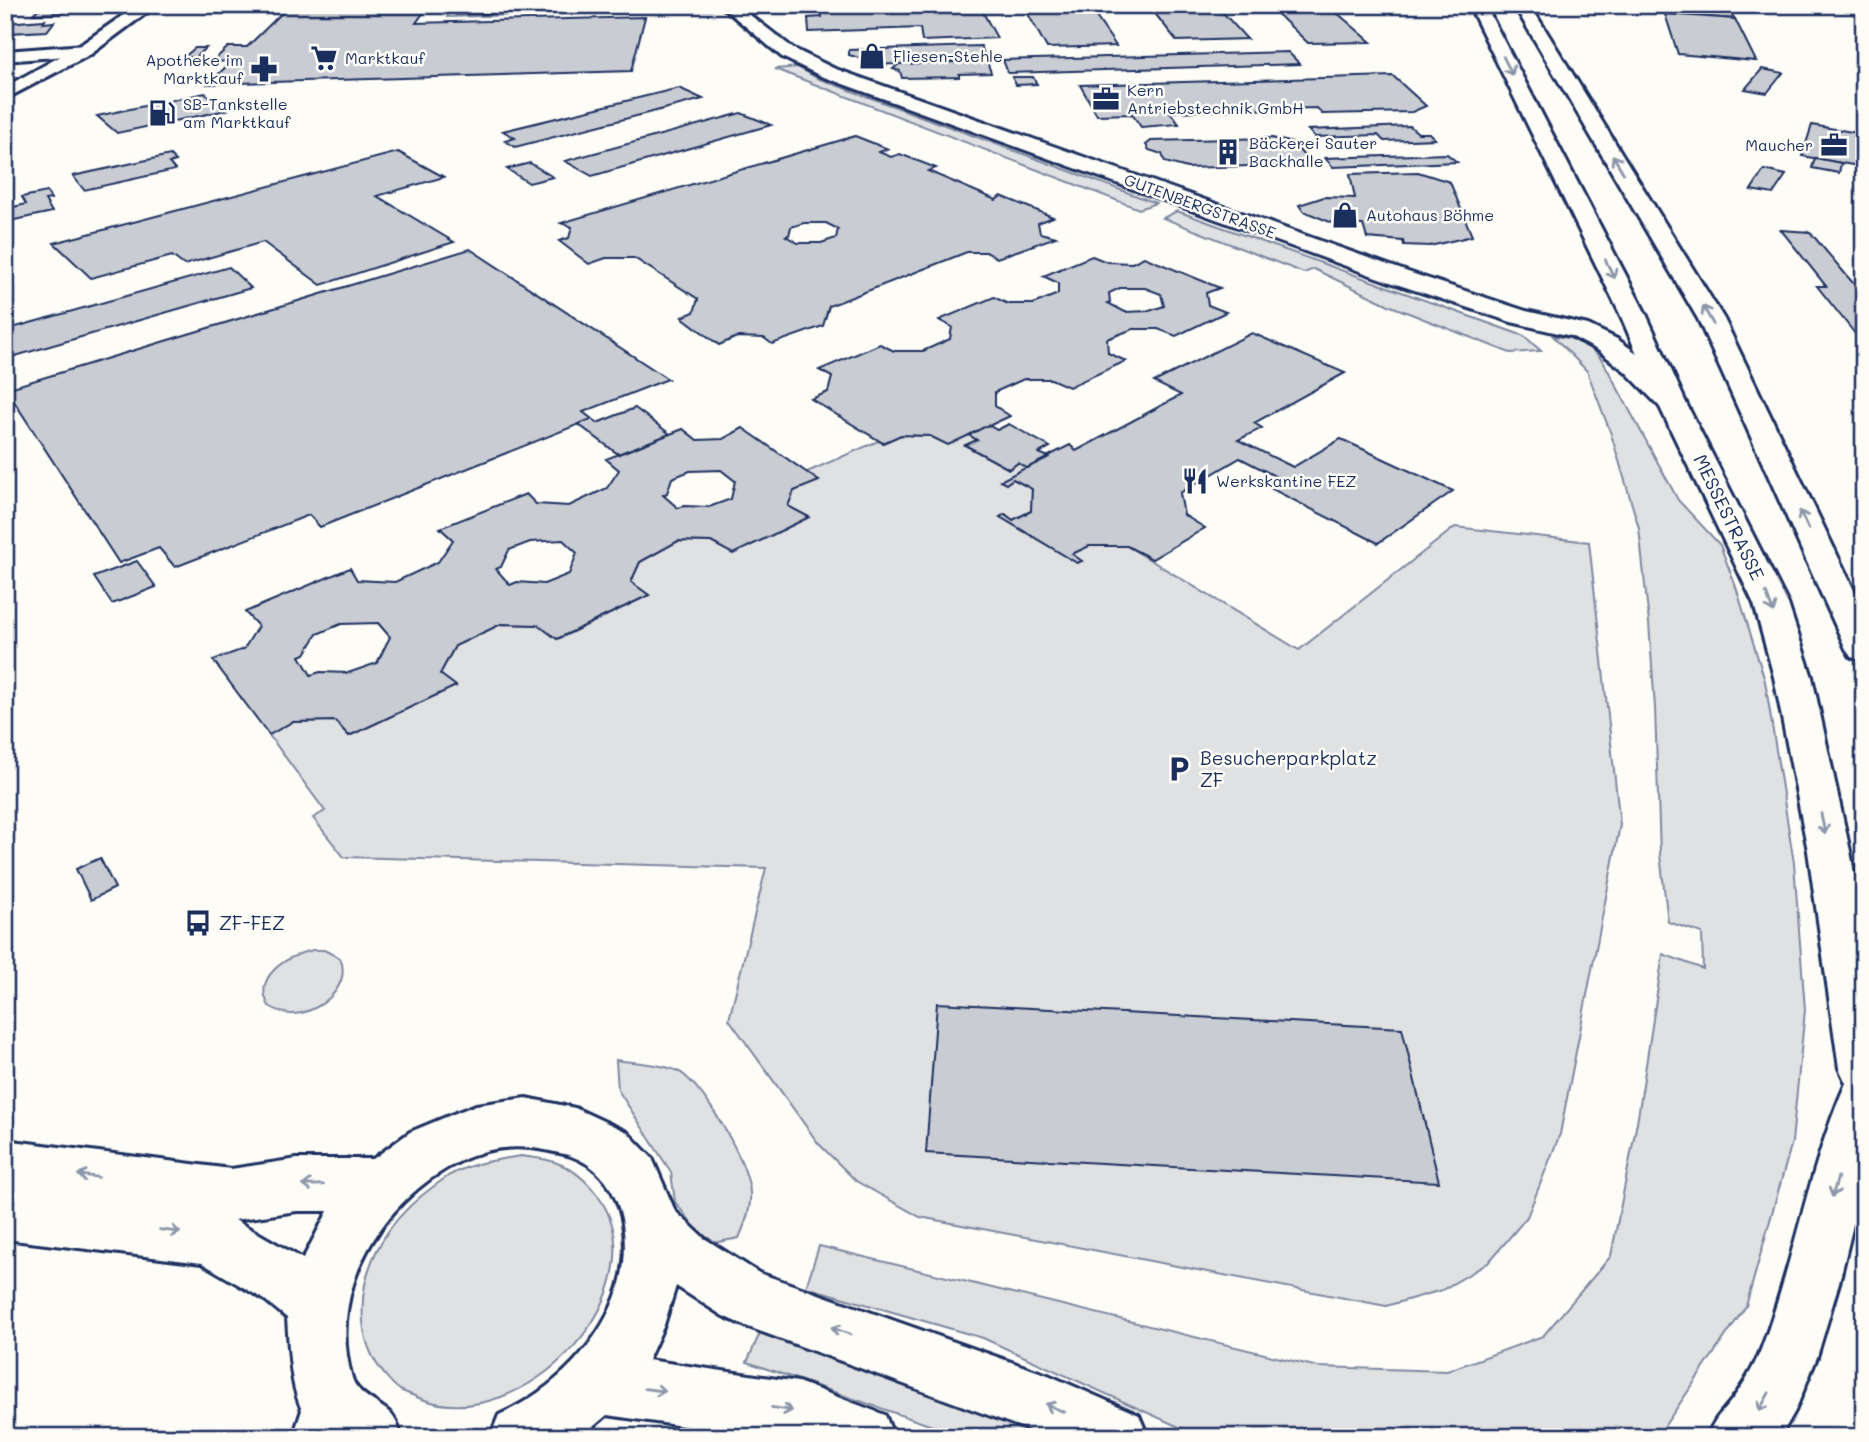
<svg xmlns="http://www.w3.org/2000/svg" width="1869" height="1442" font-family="Mali,sans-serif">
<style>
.green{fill:#e0e1e3;stroke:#7e88a0;stroke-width:2}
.building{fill:#c9ccd3;stroke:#1b2f5e;stroke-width:2;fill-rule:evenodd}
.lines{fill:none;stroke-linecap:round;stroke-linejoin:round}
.street-casing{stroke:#1b2f5e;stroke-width:6}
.secondary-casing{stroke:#1b2f5e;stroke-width:6}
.primary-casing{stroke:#1b2f5e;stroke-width:6}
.street{fill:#fdfcf7;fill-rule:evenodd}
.secondary{fill:#fdfcf7;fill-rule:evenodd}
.primary{fill:#fdfcf7;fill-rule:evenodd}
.oneway{stroke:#8c96aa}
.labels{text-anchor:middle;stroke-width:5;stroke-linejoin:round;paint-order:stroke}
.far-poi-label{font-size:16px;fill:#1b2f5e;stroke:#fdfcf7;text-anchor:start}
.far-street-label{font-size:16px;fill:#1b2f5e;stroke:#fdfcf7}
.street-label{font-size:19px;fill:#1b2f5e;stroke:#fdfcf7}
.poi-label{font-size:19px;fill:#1b2f5e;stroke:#fdfcf7;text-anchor:start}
</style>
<rect width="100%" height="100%" fill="#fdfcf7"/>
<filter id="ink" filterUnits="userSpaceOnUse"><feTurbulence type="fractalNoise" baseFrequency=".0143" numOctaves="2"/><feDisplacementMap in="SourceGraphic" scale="14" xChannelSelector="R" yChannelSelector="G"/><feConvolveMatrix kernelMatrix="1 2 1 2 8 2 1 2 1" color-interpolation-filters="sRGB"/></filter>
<g filter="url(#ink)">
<g class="green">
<polygon points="454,5 461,5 456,15 646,10 648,5 706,5 712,10 447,17"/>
<polygon points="798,67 817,78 1156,203 1139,209 775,69"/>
<polygon points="1177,211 1524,336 1541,351 1510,353 1391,306 1314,269 1304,273 1163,218"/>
<path d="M1553 336C1580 338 1586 341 1603 361L1678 500 1720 545 1736 587 1765 681 1794 863 1805 1010 1792 1142 1746 1306 1657 1437H1201L983 1338 806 1287 819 1246 1318 1367 1447 1371 1543 1336 1611 1256 1638 1117 1663 954 1703 969 1702 933 1668 922 1660 854 1655 708 1649 623 1639 528 1611 434 1587 371Z"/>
<polygon points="901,435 930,436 948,445 969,435 977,440 966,446 1009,469 1018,463 1027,468 1013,479 1032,489 1031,511 1013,520 1005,514 1001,517 1077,563 1081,561 1072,554 1089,546 1127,546 1299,650 1455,527 1589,542 1620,825 1560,1134 1527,1217 1488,1263 1442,1290 1386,1306 920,1217 856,1181 818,1143 729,1019 766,868 344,857 313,818 325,811 269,735 292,722 335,721 349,736 455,686 440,674 455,646 501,624 538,625 558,639 649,595 631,582 640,562 678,541 711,542 733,554 808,518 788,506 794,491 818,481 807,472 878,441 883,443"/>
<path d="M313 950H324L340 958C353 987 317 1015 290 1014 282 1013 276 1010 269 1006 252 977 287 955 313 950Z"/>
<path d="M616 1060C633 1063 672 1064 684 1075 708 1095 740 1151 748 1181 754 1201 747 1220 739 1238L708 1244 675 1202 671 1172 618 1090Z"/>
<path d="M521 1156C533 1158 547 1158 557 1163 574 1169 587 1181 598 1196 665 1289 523 1440 419 1398 413 1395 406 1393 400 1390 394 1386 389 1380 385 1375 353 1338 358 1281 382 1241 396 1217 418 1197 441 1181 463 1164 494 1160 521 1156Z"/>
<polygon points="764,1324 1001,1417 1041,1437 964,1437 747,1362"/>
</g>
<g class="building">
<polygon points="290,5 429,5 416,23 645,17 631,71 208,84 232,61 212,62 228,47 247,47"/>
<polygon points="471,5 646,5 645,10 459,14 462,8"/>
<polygon points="771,5 979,5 997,38 922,41 920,28 809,32 808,18 822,17 821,12 771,13"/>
<polygon points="1023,5 1088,5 1116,46 1047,48"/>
<polygon points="1148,5 1216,5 1247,39 1177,41"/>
<polygon points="1268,5 1328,5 1371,42 1308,43"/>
<polygon points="1663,5 1725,5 1735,19 1665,14"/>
<polygon points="68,7 63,13 33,14 38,9"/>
<polygon points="1665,14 1735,19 1756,61 1678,54"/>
<polygon points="45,20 43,23 54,22 47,31 7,33 12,28 5,29 5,23"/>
<polygon points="981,46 987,61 868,65 866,60 849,55 849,50"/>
<polygon points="195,48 206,48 195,57 183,58"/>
<polygon points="1288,52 1300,64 1008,73 1003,60"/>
<polygon points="987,61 991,73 959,74 959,77 902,78 900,71 893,69 899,64"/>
<polygon points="1762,69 1783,73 1767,93 1745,89"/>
<polygon points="1393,76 1426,106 1412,112 1322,114 1317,108 1170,112 1179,124 1141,127 1132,114 1097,115 1080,85"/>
<polygon points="1012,77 1033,77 1037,84 1016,85"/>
<polygon points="679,88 703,99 515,147 505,141 515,138 503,131"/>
<polygon points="205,93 227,110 117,133 97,116"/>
<polygon points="741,113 771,125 592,176 565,161"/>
<polygon points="1812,125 1864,134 1864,167 1802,156"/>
<polygon points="1410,126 1418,133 1429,133 1435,139 1384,141 1378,135 1315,137 1308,130"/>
<path d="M855 136 888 149 879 152 891 157 900 154 936 168 928 171 996 200 1001 196 1053 217 1038 223 1040 233 1056 237 997 258 986 252H967L829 306 823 326 772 344 764 338 737 337 719 345 682 317 694 312 698 299 634 258H606L589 264 559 241 569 238 572 227 561 223ZM804 223H826L838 229 836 238 821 243H798L786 236 789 235 791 227Z"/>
<polygon points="1272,138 1293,143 1311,164 1187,168 1165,162 1162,154 1149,150 1146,145 1151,141"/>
<polygon points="398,152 444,177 377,196 454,242 321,285 263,242 184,265 172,256 91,278 54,243"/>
<polygon points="1447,154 1457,162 1333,167 1325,158"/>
<polygon points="170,155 176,161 169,163 175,170 84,190 73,176"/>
<polygon points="1815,158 1841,163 1839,173 1812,168"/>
<polygon points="530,163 553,177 529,183 507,169"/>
<polygon points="1764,170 1786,175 1773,194 1751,190"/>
<polygon points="1418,172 1450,182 1472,236 1430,246 1404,245 1403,241 1367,238 1363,225 1335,224 1303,211 1299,205 1324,197 1355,198 1350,174"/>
<polygon points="47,192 51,199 45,200 52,212 5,222 5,209 26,204 22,197"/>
<polygon points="1781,230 1810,232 1858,289 1864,289 1864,345 1817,286 1826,286"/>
<polygon points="470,249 668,379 583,412 592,419 320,527 309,515 175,567 159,548 119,563 6,389"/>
<path d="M1092 256 1107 262 1132 263 1144 257 1220 288 1206 293 1208 305 1226 312 1176 336 1158 329H1133L1107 339 1108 353 1126 361 1069 387 1051 379H1024L995 392V406L1010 416 948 445 930 436 901 435 883 443 811 399 828 392 832 377 819 370 880 344 894 351H923L950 339 952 327 939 320 994 297 1008 304H1033L1058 294V283L1043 276ZM1120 288H1145L1161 294 1164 306 1149 311 1125 312 1108 303 1110 302 1109 293Z"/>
<polygon points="229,267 251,288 5,359 5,330"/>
<polygon points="1252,333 1345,373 1254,423 1262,428 1238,440 1293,467 1341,439 1453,491 1378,543 1264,485 1277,477 1240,458 1180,493 1184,515 1205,528 1152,559 1127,546 1089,546 1072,554 1082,561 1077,563 1000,517 1005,514 1013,520 1031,511 1032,489 1013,479 1006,484 1000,481 1070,445 1076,451 1181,395 1154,382"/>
<polygon points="635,408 670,434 618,454 578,424 592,419 597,423"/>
<polygon points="1009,424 1050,447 1039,453 1049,457 1027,468 1018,463 1009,469 965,445 977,440 969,435 988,425 997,430"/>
<path d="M743 428 819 481 794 491 788 506 809 517 733 554 711 542 678 541 640 562 631 582 649 595 557 639 538 625 501 624 455 646 440 674 456 686 349 736 335 721 292 722 269 735 213 660 244 649 258 626 245 612 350 568 357 580 395 582 438 562 453 540 440 528 526 494 536 504 569 506 607 488 619 470 606 459 683 429 697 440 723 439ZM721 470 735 481 731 499 709 507 684 506 678 508 663 495 667 493 672 478 690 471ZM563 540 577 553 569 574 544 584 517 582 510 585 496 569 501 567 509 550 530 542ZM378 623 390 637 377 663 348 673 320 672 311 675 300 656 305 654 317 634 341 624Z"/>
<polygon points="137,561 156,587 112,604 94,577"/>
<polygon points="100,858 115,888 91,900 76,869"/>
<polygon points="937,1003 1402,1028 1439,1182 926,1153"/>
</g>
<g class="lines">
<g class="street-casing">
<g id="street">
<polygon points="720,5 737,5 794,49 833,68 1408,272 1526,311 1588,325 1617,339 1645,359 1686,403 1682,409 1672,411 1662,409 1625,371 1599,351 1571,336 1511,322 1390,282 821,76 782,57"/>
<polygon points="85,45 91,46 93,50 91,54 5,61 5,51"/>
</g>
</g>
<g class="secondary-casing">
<g id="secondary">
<polygon points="138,5 157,5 91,54 5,99 5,87 79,46"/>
<path d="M1469 5H1485L1646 314 1686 403 1788 604 1812 677 1850 851 1864 926V1179L1839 1283 1817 1357 1795 1411 1780 1437H1707C1717 1413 1724 1412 1737 1393 1747 1379 1756 1363 1762 1347 1795 1260 1808 1168 1846 1083L1839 1068 1808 851 1774 677 1754 604 1658 403 1620 314Z"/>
<polygon points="1514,5 1530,5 1724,319 1864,611 1864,661 1851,657 1846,649 1698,319"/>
<path d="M526 1098 575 1108 627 1132 652 1158 675 1211 704 1238 759 1273 1048 1375 1139 1415 1148 1437H1048L743 1325 723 1316 676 1286 664 1325 648 1360 798 1382 885 1415 894 1437H759L607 1415 581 1437H490L499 1415C553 1391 601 1344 619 1287 633 1240 624 1175 571 1156 563 1153 553 1152 545 1150 524 1146 498 1146 477 1154 390 1186 324 1285 352 1378 357 1395 378 1402 390 1413 396 1419 399 1429 402 1437H321C289 1407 290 1358 287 1318L265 1300 202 1263 5 1239V1140L231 1169 297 1159H373L410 1132 458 1112 476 1105ZM297 1211H328L303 1259 235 1220Z"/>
</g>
</g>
<g class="primary-casing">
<g id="primary">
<polygon points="332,1374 353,1383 362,1404 355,1437 293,1437 311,1383"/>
<polygon points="533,1401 555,1410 564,1432 562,1437 498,1437 511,1410"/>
</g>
</g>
<use href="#street" class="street"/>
<use href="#secondary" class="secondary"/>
<use href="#primary" class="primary"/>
</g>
<defs><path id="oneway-shaft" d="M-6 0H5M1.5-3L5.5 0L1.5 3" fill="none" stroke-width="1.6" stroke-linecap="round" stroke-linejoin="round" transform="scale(1.75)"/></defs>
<g class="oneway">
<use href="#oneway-shaft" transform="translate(1508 66) rotate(63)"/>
<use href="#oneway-shaft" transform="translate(1618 164) rotate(-121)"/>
<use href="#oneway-shaft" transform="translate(1610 269) rotate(63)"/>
<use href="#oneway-shaft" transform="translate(1708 315) rotate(-119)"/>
<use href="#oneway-shaft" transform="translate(1804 520) rotate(-115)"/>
<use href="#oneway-shaft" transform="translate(1770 603) rotate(69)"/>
<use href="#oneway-shaft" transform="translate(1823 824) rotate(79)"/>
<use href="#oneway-shaft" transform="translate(88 1176) rotate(-172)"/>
<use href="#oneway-shaft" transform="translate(313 1185) rotate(179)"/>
<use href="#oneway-shaft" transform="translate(1835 1187) rotate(106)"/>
<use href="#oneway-shaft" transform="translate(170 1231) rotate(7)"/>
<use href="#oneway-shaft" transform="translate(841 1331) rotate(-160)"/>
<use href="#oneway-shaft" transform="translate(655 1390) rotate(8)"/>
<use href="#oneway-shaft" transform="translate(1764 1402) rotate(119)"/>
<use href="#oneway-shaft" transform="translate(1055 1408) rotate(-156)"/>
<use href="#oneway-shaft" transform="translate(782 1409) rotate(9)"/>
</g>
</g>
<defs>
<g id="shop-bare" transform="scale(2.1)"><path d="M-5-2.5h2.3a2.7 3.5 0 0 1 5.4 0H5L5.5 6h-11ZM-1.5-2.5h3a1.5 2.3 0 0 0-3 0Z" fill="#1b2f5e" stroke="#fdfcf7" stroke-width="2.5" paint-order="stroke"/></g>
<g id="supermarket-bare" transform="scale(2.1)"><path d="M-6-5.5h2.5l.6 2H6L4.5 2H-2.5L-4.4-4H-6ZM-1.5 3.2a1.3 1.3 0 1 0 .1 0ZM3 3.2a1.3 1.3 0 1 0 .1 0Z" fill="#1b2f5e" stroke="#fdfcf7" stroke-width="2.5" paint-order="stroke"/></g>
<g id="pharmacy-bare" transform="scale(2.1)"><path d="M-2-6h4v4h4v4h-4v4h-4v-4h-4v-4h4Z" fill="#1b2f5e" stroke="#fdfcf7" stroke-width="2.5" paint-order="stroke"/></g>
<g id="office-bare" transform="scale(2.1)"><path d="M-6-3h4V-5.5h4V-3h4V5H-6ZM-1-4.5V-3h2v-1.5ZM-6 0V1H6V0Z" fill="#1b2f5e" stroke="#fdfcf7" stroke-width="2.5" paint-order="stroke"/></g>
<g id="fuel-bare" transform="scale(2.1)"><path d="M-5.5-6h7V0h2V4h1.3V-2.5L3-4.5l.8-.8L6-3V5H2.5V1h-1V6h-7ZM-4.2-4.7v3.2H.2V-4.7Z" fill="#1b2f5e" stroke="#fdfcf7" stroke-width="2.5" paint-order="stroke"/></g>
<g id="building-bare" transform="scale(2.1)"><path d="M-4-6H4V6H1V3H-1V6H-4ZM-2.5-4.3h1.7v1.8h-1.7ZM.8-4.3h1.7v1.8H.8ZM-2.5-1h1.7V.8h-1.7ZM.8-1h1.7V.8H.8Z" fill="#1b2f5e" stroke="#fdfcf7" stroke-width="2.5" paint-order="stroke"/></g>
<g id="restaurant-bare" transform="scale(2.1)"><path d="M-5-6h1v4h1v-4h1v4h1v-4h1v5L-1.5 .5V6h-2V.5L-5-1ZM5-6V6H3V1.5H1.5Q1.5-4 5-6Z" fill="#1b2f5e" stroke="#fdfcf7" stroke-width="2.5" paint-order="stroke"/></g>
<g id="parking-bare" transform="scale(2.1)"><path d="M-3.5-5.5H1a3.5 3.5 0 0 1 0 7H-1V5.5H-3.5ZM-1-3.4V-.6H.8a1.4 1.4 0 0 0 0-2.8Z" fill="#1b2f5e" stroke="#fdfcf7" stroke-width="2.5" paint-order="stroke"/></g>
<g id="bus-bare" transform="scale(2.1)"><path d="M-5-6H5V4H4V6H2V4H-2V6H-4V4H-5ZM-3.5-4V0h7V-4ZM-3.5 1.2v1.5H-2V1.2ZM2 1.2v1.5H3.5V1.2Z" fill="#1b2f5e" stroke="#fdfcf7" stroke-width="2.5" paint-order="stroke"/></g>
</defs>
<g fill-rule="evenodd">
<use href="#shop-bare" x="872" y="56"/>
<use href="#supermarket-bare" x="324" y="58"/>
<use href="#pharmacy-bare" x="264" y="69"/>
<use href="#office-bare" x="1106" y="99"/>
<use href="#fuel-bare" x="162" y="113"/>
<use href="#office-bare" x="1834" y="145"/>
<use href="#building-bare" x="1228" y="152"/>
<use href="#shop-bare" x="1345" y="215"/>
<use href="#restaurant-bare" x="1195" y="481"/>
<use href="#parking-bare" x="1179" y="769"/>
<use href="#bus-bare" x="198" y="923"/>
</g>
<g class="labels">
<g class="far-poi-label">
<text x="893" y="62">Fliesen-Stehle</text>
<text x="345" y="64">Marktkauf</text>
<text x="243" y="66" text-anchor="end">Apotheke im<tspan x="243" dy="18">Marktkauf</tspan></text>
<text x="1127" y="96">Kern<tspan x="1127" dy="18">Antriebstechnik GmbH</tspan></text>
<text x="183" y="110">SB-Tankstelle<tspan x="183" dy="18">am Marktkauf</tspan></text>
<text x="1249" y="149">Bäckerei Sauter<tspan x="1249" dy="18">Backhalle</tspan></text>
<text x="1813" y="151" text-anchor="end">Maucher</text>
<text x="1366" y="221">Autohaus Böhme</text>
<text x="1216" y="487">Werkskantine FEZ</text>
</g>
<g class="far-street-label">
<text transform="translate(1200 206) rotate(20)" y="6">GUTENBERGSTRASSE</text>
</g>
<g class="street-label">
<text transform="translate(1729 517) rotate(64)" y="7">MESSESTRASSE</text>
</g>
<g class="poi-label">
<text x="1200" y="765">Besucherparkplatz<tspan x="1200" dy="22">ZF</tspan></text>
<text x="219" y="930">ZF-FEZ</text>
</g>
</g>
<rect width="1869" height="1442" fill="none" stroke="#fdfcf7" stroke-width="28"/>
<rect x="14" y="14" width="1841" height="1414" fill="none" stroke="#1b2f5e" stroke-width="2.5" filter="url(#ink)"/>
</svg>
